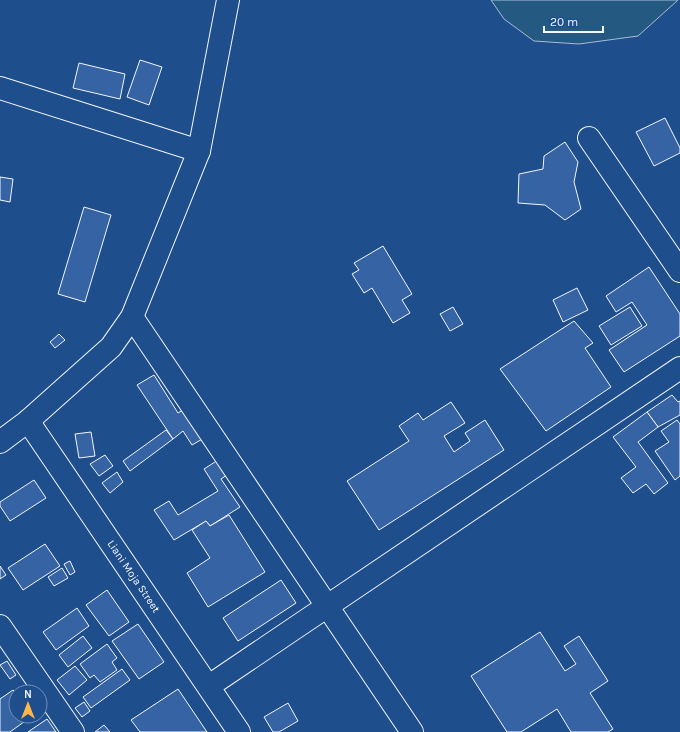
<svg xmlns="http://www.w3.org/2000/svg" width="680" height="732" font-family="Karla,sans-serif">
<style>
.green{fill:#245a82;stroke:#a8bbd7}
.building{fill:#3563a3;stroke:#f2f6ff}
.lines{fill:none;stroke-linecap:round;stroke-linejoin:round}
.minor-casing{stroke:#f2f6ff;stroke-width:24}
.minor{stroke:#1f4e8c;stroke-width:22}
.labels{text-anchor:middle;stroke-width:3;stroke-linejoin:round;paint-order:stroke}
.street-label{font-size:11px;fill:#f2f6ff;stroke:#1f4e8c}
</style>
<rect width="100%" height="100%" fill="#1f4e8c"/>
<polygon class="green" points="491,0 678,0 638,36 579,44 534,41 504,19"/>
<g class="building">
<polygon points="140,60 162,67 149,105 127,97"/>
<polygon points="79,63 125,74 120,99 73,88"/>
<polygon points="665,118 680,148 680,153 654,166 636,132"/>
<polygon points="565,142 578,162 574,182 581,209 565,220 545,205 518,203 519,174 543,169 544,156"/>
<polygon points="0,177 13,179 10,202 0,200"/>
<polygon points="84,207 111,215 85,302 58,294"/>
<polygon points="383,246 412,294 402,300 410,313 393,323 372,288 364,293 352,274 359,270 354,263"/>
<polygon points="649,267 680,314 680,336 624,372 609,350 647,325 632,302 616,312 606,296"/>
<polygon points="577,288 588,310 563,322 553,300"/>
<polygon points="453,307 463,324 450,331 440,314"/>
<polygon points="630,307 642,326 611,345 599,326"/>
<polygon points="574,321 593,343 585,348 611,387 546,431 500,369"/>
<polygon points="59,334 65,340 55,348 50,342"/>
<polygon points="154,375 178,413 186,408 204,438 192,445 183,431 173,439 137,385"/>
<polygon points="672,395 678,402 680,401 680,415 658,427 647,412"/>
<polygon points="451,402 465,423 444,436 454,452 470,441 465,433 485,420 504,450 379,530 347,481 409,441 399,426 418,413 423,420"/>
<polygon points="647,412 658,427 638,442 668,483 654,494 646,484 633,493 621,478 636,467 613,437"/>
<polygon points="677,420 680,424 680,476 675,480 655,451 669,442 661,431"/>
<polygon points="166,430 173,439 130,471 123,461"/>
<polygon points="91,432 95,456 79,458 75,434"/>
<polygon points="105,455 113,466 99,476 90,464"/>
<polygon points="218,460 227,475 221,479 240,507 210,526 206,521 174,540 154,510 169,501 178,515 218,491 204,469"/>
<polygon points="117,472 123,482 110,493 102,483"/>
<polygon points="34,480 46,498 10,521 0,506 0,502"/>
<polygon points="229,515 265,572 208,607 187,573 210,558 192,530 206,521 210,526"/>
<polygon points="45,544 60,566 23,590 8,568"/>
<polygon points="70,561 75,572 70,575 64,564"/>
<polygon points="0,566 6,575 0,579"/>
<polygon points="62,568 68,578 54,586 48,577"/>
<polygon points="281,580 296,603 238,641 223,618"/>
<polygon points="107,590 129,622 109,636 86,605"/>
<polygon points="77,608 89,626 56,650 43,632"/>
<polygon points="138,624 164,662 139,679 112,641"/>
<polygon points="540,632 565,671 576,664 564,646 579,636 608,681 590,693 613,729 608,732 571,732 557,709 521,732 507,732 471,676"/>
<polygon points="83,636 92,648 68,667 59,655"/>
<polygon points="107,644 117,658 112,662 117,670 100,682 94,675 90,678 80,664"/>
<polygon points="7,661 16,675 10,679 0,665"/>
<polygon points="75,666 87,680 69,695 57,680"/>
<polygon points="122,669 130,680 91,708 83,697"/>
<polygon points="178,689 207,732 140,732 131,720"/>
<polygon points="13,690 16,693 16,716 32,716 10,732 0,732 0,699"/>
<polygon points="84,702 90,711 82,717 75,708"/>
<polygon points="288,703 298,721 279,732 273,732 264,717"/>
<polygon points="47,719 56,732 28,732"/>
<polygon points="104,725 110,732 95,732"/>
</g>
<g class="lines">
<g class="minor-casing">
<g id="minor">
<polyline points="0,88 199,151"/>
<polyline points="589,138 680,271"/>
<polyline points="132,317 412,732"/>
<polyline points="28,421 239,732"/>
<polyline points="0,442 28,421 111,347 132,317 199,151 228,0"/>
<polyline points="0,626 73,732"/>
<polyline points="209,686 680,368"/>
</g>
</g>
<use href="#minor" class="minor"/>
</g>
<g class="labels">
<g class="street-label">
<text transform="translate(134 576) rotate(56)" y="4">Liani Moja Street</text>
</g>
</g>
<g transform="translate(28 704)"><circle r="19" fill="#1f4e8c" stroke="#7391ba"/>
<path d="M0-3L7 15L0 10L-7 15Z" fill="#ffb74d"/>
<text y="-6" font-size="11" font-weight="bold" text-anchor="middle" fill="#f2f6ff">N</text>
</g>
<path d="M544 26v6h59v-6" fill="none" stroke="#f2f6ff" stroke-width="2"/>
<text x="550" y="26" font-size="12" fill="#f2f6ff" stroke="#1f4e8c" stroke-width="3" paint-order="stroke">20 m</text>
</svg>
